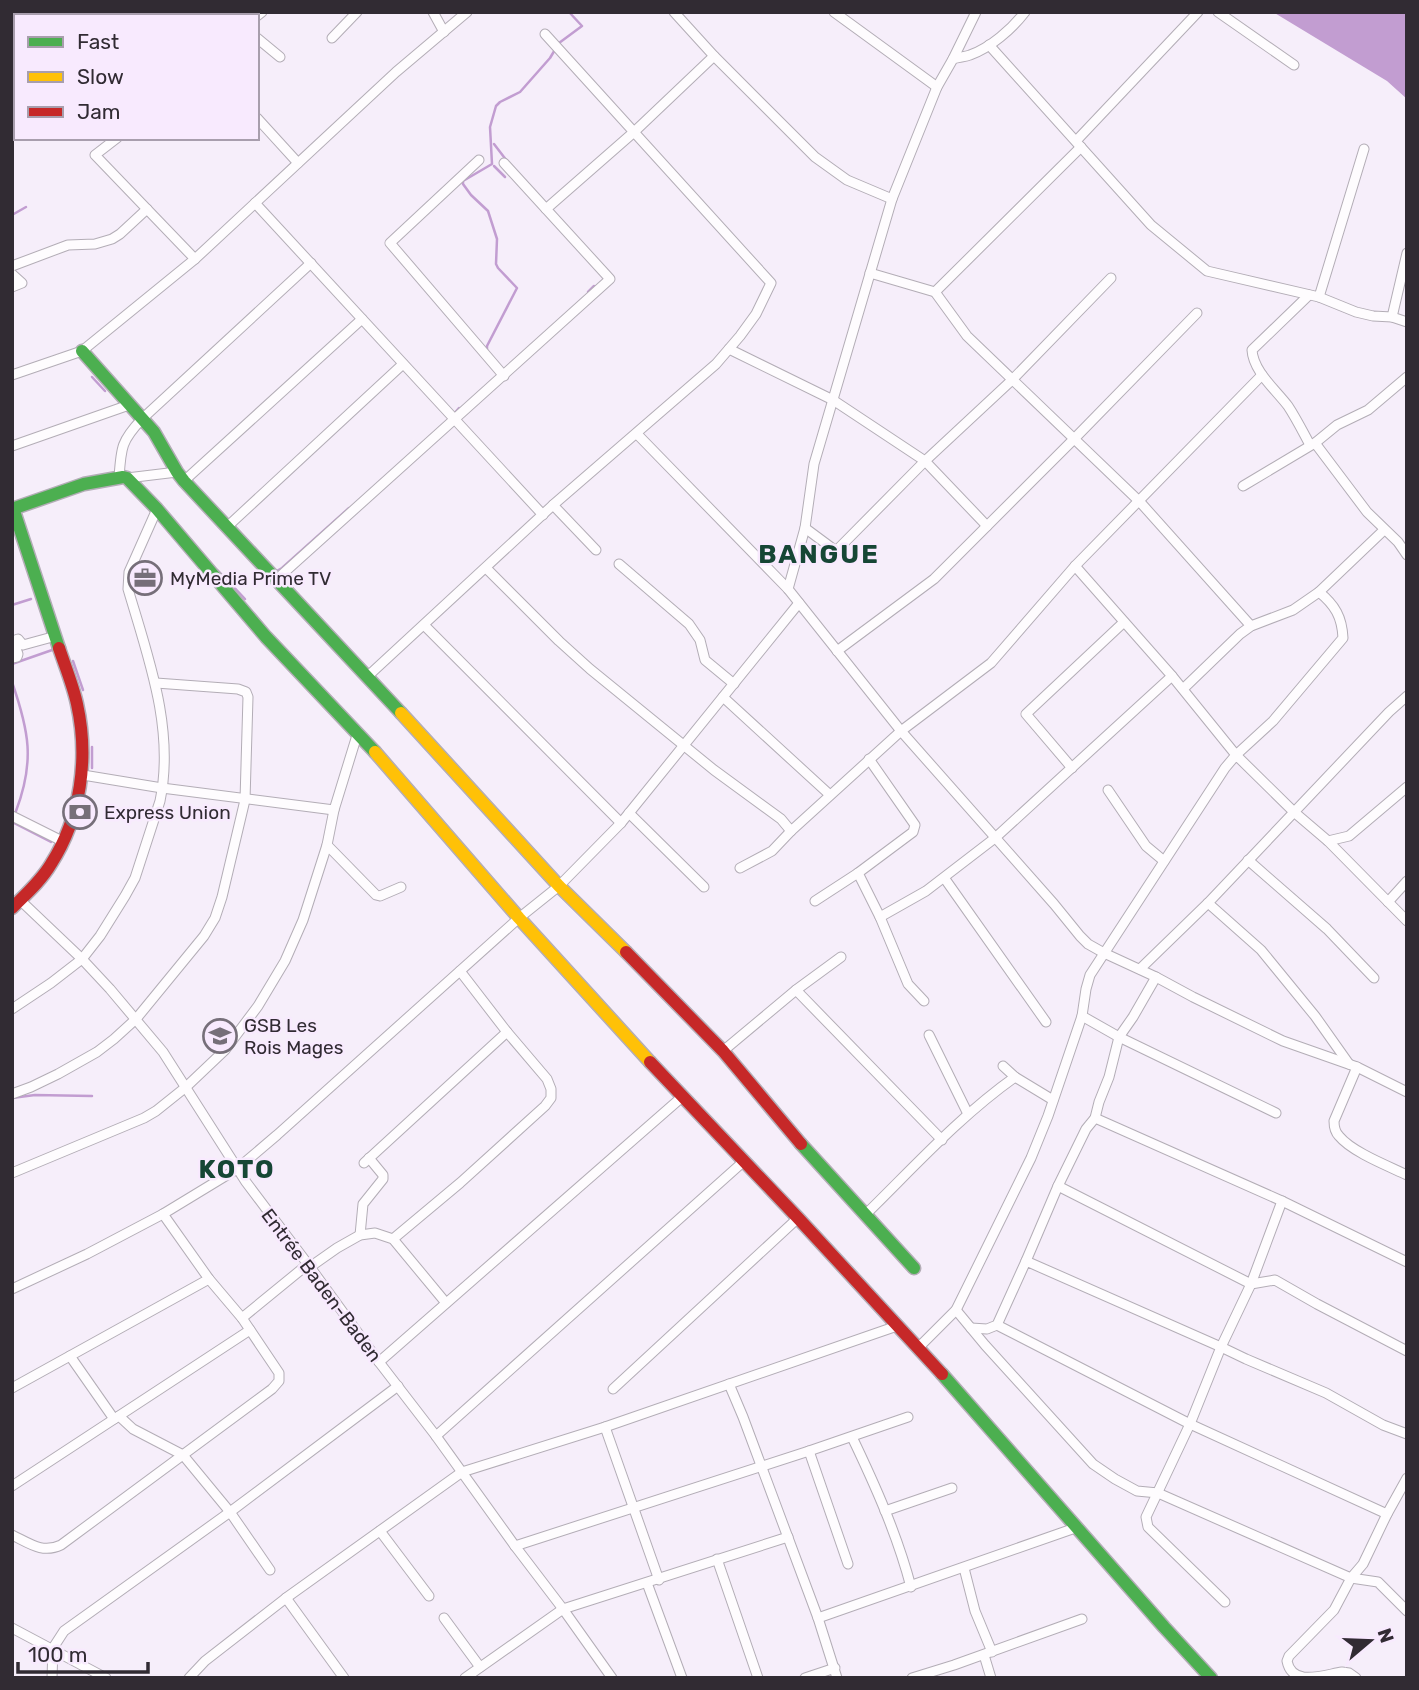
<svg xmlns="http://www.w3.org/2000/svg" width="1419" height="1690" font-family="Rubik,sans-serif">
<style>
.water{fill:#c29dd1}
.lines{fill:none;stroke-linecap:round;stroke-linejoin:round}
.stream{stroke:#c29dd1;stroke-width:2.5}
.street-casing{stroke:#b3adb6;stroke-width:11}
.fast-casing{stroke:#b3adb6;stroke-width:15}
.slow-casing{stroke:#b3adb6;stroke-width:15}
.jam-casing{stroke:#b3adb6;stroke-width:15}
.street{stroke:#fefcfe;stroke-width:9}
.fast{stroke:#4caf50;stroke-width:12}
.slow{stroke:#ffc107;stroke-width:12}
.jam{stroke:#c62828;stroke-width:12}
.labels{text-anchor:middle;stroke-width:5;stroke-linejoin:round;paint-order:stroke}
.poi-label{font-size:19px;fill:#312b33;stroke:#f8eafe;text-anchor:start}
.street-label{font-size:19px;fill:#312b33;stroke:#f8eafe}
.district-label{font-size:26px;font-weight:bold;letter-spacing:2px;fill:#164635;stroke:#f8eafe}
</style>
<rect width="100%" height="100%" fill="#f6eefa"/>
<polygon class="water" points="1273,12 1407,12 1407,99 1387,81"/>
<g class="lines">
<g class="stream">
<polyline points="494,144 507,161"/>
<polyline points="494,166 505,177"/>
<polyline points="12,215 26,207"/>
<polyline points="588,292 594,286"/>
<polyline points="487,350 487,346 517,288 498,268 496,264 497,239 488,211 471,195 463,184 463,181 492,164 490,127 496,106 500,102 520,92 550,58 559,43 582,26 569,12"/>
<polyline points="92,377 105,391"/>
<polyline points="453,415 459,408"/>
<polyline points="217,570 230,583"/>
<polyline points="275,572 282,568 349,508"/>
<polyline points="231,584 245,599"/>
<polyline points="12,605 31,599"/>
<polyline points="73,661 83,690"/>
<polyline points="12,664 55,649"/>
<path d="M12 682C29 731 35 761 16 811"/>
<polyline points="92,768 92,747"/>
<polyline points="12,822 51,842"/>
<polyline points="12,1098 35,1095 92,1096"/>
</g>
<g class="street-casing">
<g id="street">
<polyline points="223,12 227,16"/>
<polyline points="433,12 444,32"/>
<polyline points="674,12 714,56 815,157 847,180 892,199"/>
<polyline points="834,12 937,87"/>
<polyline points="1218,12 1294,65"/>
<polyline points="18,16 24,12"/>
<polyline points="151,16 155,12"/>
<polyline points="257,16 262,12"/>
<polyline points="257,38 280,57"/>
<polyline points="332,38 357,12"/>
<polyline points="989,45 1151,225 1207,271 1319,297 1356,312 1373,316 1392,317 1407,322"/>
<polyline points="953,59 976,12"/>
<polyline points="12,87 16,85"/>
<polyline points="257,118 298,163"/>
<polyline points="117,138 95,155 195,259"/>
<polyline points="1076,141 1198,12"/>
<polyline points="479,160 390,243 504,376"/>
<polyline points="255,203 543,515"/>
<polyline points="546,209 634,132 714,56"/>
<polyline points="12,266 68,245 95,244 112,239 120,234 147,209"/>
<polyline points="870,273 935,292 967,336 1140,502 1251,626"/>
<polyline points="12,274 22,283 12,287"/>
<polyline points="935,292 1081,147"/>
<path d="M1309 295 1252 350C1253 371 1276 390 1288 406 1296 418 1303 432 1310 445"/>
<polyline points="1319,297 1364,149"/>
<polyline points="1392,317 1407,253"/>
<polyline points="729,349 833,400 925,461 987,526"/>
<polyline points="12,375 82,351 195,259 396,72 467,12"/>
<polyline points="637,434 788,589 901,731 1054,904 1080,936 1088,944 1104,953 1156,977 1193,997 1283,1041 1357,1067 1407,1092"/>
<polyline points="1315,443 1367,512 1398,542 1407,555"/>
<polyline points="12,446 129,405"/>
<path d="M119 478C121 448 121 441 142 419L311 263"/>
<polyline points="127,478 177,472"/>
<polyline points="184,481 362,319"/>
<polyline points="1243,486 1315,443 1337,425 1368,410 1407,377"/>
<polyline points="553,505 596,550"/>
<polyline points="228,526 403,364"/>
<polyline points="805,528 836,551 925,461 1012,380 1111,278"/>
<polyline points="619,564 689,624 700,640 705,660 734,684"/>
<path d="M1075 566 1172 676 1236 755 1273 721 1343 638C1342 617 1335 605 1319 592"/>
<polyline points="486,568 559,641 590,669 714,770 781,819 791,831 901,731 991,663 1075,566 1262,375"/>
<polyline points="277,579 610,279 504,163"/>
<path d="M788 589 805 528 814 464 892 199 937 87 953 59C958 57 965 57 970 55 990 48 1012 29 1025 12"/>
<polyline points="424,625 621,823"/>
<polyline points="837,651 934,579 1074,439 1197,313"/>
<polyline points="12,658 17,657 18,654 13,641 18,639 23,645 56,636"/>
<polyline points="368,676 553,505 716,364 740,336 756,314 771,283 545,34"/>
<polyline points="1183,689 1240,634 1251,626 1293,610 1319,592 1384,530"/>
<polyline points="723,697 830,795"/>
<polyline points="1072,768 1026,714 1124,622"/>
<polyline points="83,775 162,788 334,810"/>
<polyline points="1108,790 1146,846 1164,861"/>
<polyline points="629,813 704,887"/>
<polyline points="12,816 64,842"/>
<polyline points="1328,841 1349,836 1407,787"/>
<polyline points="327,845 376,895 380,896 401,887"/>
<polyline points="1248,860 1327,929 1374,978"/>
<polyline points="740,868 772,851 791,831"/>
<polyline points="858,873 880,917 908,984 924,1001"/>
<polyline points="945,879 1046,1022"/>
<polyline points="21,901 82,959 110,989 163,1052 246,1182 310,1267 379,1362 436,1436 515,1546 563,1609 612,1678"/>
<polyline points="815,901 858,873 913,832 915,825 869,759"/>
<polyline points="1388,902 1407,881"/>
<polyline points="1208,903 1261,950 1315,1016 1349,1064"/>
<polyline points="880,917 926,891 995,838 1172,676"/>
<polyline points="1140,969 1208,903 1389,712 1407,696"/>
<polyline points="796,990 942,1140"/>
<path d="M12 1009 51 983 82 959 100 936 125 896 135 878 160 801C175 729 148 657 128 589L129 572 157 509"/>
<polyline points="929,1035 968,1114"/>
<polyline points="723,1051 796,990 841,957"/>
<polyline points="1003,1066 1015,1077 1053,1100"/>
<path d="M1357 1067 1334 1121C1334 1126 1335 1132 1339 1136 1352 1152 1388 1166 1407 1175"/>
<polyline points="12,1094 31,1087 58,1074 97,1052 114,1039 136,1019 204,936 215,918 222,897 245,800 248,697 246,692 238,689 156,683"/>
<polyline points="1276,1113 1119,1037 1082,1016 1086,989 1090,975 1225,768 1236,755 1294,812 1328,841 1407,921"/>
<polyline points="1095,1118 1282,1201 1407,1262"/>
<polyline points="364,1163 507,1032"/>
<polyline points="12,1173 144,1118 156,1111 186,1087 225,1050 258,1006 285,961 303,920 327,845 334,810 358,732"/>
<polyline points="1058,1186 1251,1284 1275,1280 1317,1304 1407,1351"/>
<path d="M866 1214C914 1167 960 1116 1015 1077"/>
<polyline points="360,1235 363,1204 383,1179 383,1175 369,1158"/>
<polyline points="393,1239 460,1183 545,1106 551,1098 551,1089 547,1079 507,1032 460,971"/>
<polyline points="1026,1261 1058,1186 1086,1129 1095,1118 1099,1102 1109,1077 1119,1037 1133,1017 1156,977"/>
<polyline points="310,1267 337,1248 360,1235 375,1233 393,1239 446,1303"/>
<polyline points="12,1289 87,1254 163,1214 237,1169 277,1135 519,918 559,886 621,823 799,603"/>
<polyline points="956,1310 985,1345 1093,1464 1115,1479 1137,1491 1158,1493 1351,1578 1378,1582 1407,1611"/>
<polyline points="242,1318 308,1264"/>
<polyline points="997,1325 1190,1424 1387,1514"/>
<polyline points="971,1328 987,1329 997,1325 1026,1261 1221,1347 1246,1359 1326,1393 1383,1425 1407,1434"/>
<polyline points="918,1348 956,1310 1031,1158 1048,1116 1082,1016"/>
<polyline points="70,1356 114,1419"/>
<polyline points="379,1362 682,1097"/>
<polyline points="729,1384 743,1417 818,1618 837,1678"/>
<polyline points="12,1388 209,1279"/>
<polyline points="613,1389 798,1218"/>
<polyline points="119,1416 133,1429 183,1455 230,1512 270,1570"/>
<polyline points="605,1427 659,1580"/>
<polyline points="436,1436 743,1162"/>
<path d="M852 1437C875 1485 897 1534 911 1587"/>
<polyline points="809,1451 848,1564"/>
<polyline points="12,1486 250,1330"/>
<polyline points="885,1511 952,1488"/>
<polyline points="380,1531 429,1596"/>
<path d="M12 1535C29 1543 42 1554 61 1545L272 1389 279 1381V1373L242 1318 209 1279 163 1214"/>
<polyline points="515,1546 809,1451 908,1417"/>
<polyline points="717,1559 758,1678"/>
<polyline points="964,1568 975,1611 992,1652"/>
<polyline points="647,1583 682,1678"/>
<polyline points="286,1598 344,1678"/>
<polyline points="1225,1602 1148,1527 1146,1517 1190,1424 1221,1347 1251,1284 1282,1201"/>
<polyline points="444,1618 480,1667"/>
<polyline points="818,1618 1078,1527"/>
<polyline points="12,1628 106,1678"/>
<polyline points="984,1655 991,1678"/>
<polyline points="52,1678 53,1648 64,1631 230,1512 398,1386"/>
<polyline points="189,1678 205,1661 286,1598 462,1472 605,1427 897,1326"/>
<polyline points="465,1678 563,1609 788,1537"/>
<polyline points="805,1678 835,1668"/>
<polyline points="912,1678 954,1665 1082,1619"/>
<path d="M1356 1678 1349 1673 1342 1672C1323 1675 1292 1687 1287 1661L1289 1656 1334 1610 1351 1578 1363 1564 1387 1514 1407 1478"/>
</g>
</g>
<g class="fast-casing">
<g id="fast">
<polyline points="82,351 154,432 177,472 184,481 401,713"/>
<polyline points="13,508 59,648"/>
<polyline points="12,509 84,484 123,477 127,478 157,509 266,637 375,752"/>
<polyline points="801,1144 914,1268"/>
<polyline points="942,1374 1164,1627 1211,1678"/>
</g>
</g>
<g class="slow-casing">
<g id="slow">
<polyline points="401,713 559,886 626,952"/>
<polyline points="375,752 519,918 650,1062"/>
</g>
</g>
<g class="jam-casing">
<g id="jam">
<path d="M12 908C26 894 41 881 51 864 81 817 89 758 77 704 73 685 65 666 59 648"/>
<polyline points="626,952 723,1051 801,1144"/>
<polyline points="650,1062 798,1218 942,1374"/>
</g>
</g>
<use href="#street" class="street"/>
<use href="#fast" class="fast"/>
<use href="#slow" class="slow"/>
<use href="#jam" class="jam"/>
</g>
<defs>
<g id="office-ring" transform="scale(1.75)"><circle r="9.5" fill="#f8eafe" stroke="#766f79" stroke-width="1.5"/><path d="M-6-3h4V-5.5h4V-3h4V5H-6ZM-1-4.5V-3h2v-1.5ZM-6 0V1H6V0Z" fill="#766f79"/></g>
<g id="bank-ring" transform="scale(1.75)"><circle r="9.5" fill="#f8eafe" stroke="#766f79" stroke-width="1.5"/><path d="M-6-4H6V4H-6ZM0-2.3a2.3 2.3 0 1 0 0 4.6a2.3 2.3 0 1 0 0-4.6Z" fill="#766f79"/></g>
<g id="school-ring" transform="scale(1.75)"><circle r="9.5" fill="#f8eafe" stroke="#766f79" stroke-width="1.5"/><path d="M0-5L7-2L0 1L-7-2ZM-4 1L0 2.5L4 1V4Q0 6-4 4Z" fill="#766f79"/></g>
</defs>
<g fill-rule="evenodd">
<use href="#office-ring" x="145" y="578"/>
<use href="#bank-ring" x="80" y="812"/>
<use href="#school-ring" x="220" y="1036"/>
</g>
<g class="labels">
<g class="poi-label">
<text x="170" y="585">MyMedia Prime TV</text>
<text x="104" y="819">Express Union</text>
<text x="244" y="1032">GSB Les<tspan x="244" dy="22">Rois Mages</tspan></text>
</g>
<g class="street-label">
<text transform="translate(322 1285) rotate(53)" y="7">Entrée Baden-Baden</text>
</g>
<g class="district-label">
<text x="819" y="563">BANGUE</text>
<text x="237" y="1178">KOTO</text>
</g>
</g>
<rect width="1419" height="1690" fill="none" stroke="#312b33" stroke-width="28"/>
<rect x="14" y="14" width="245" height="126" fill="#f8eafe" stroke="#a89ead" stroke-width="2"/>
<rect x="28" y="37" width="35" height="10" fill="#4caf50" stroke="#a89ead" stroke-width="2"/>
<text x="77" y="49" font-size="21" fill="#312b33">Fast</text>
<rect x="28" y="72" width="35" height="10" fill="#ffc107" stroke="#a89ead" stroke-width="2"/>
<text x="77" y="84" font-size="21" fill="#312b33">Slow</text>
<rect x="28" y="107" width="35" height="10" fill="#c62828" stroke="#a89ead" stroke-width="2"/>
<text x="77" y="119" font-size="21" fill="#312b33">Jam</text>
<g transform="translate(1370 1641) rotate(71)" stroke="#f8eafe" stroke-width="5" paint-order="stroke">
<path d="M0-5L12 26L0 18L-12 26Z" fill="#312b33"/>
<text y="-10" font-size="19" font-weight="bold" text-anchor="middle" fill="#312b33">N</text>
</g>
<path d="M18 1662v10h130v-10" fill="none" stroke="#312b33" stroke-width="3.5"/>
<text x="28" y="1662" font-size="21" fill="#312b33" stroke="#f8eafe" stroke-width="5" paint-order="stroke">100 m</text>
</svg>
